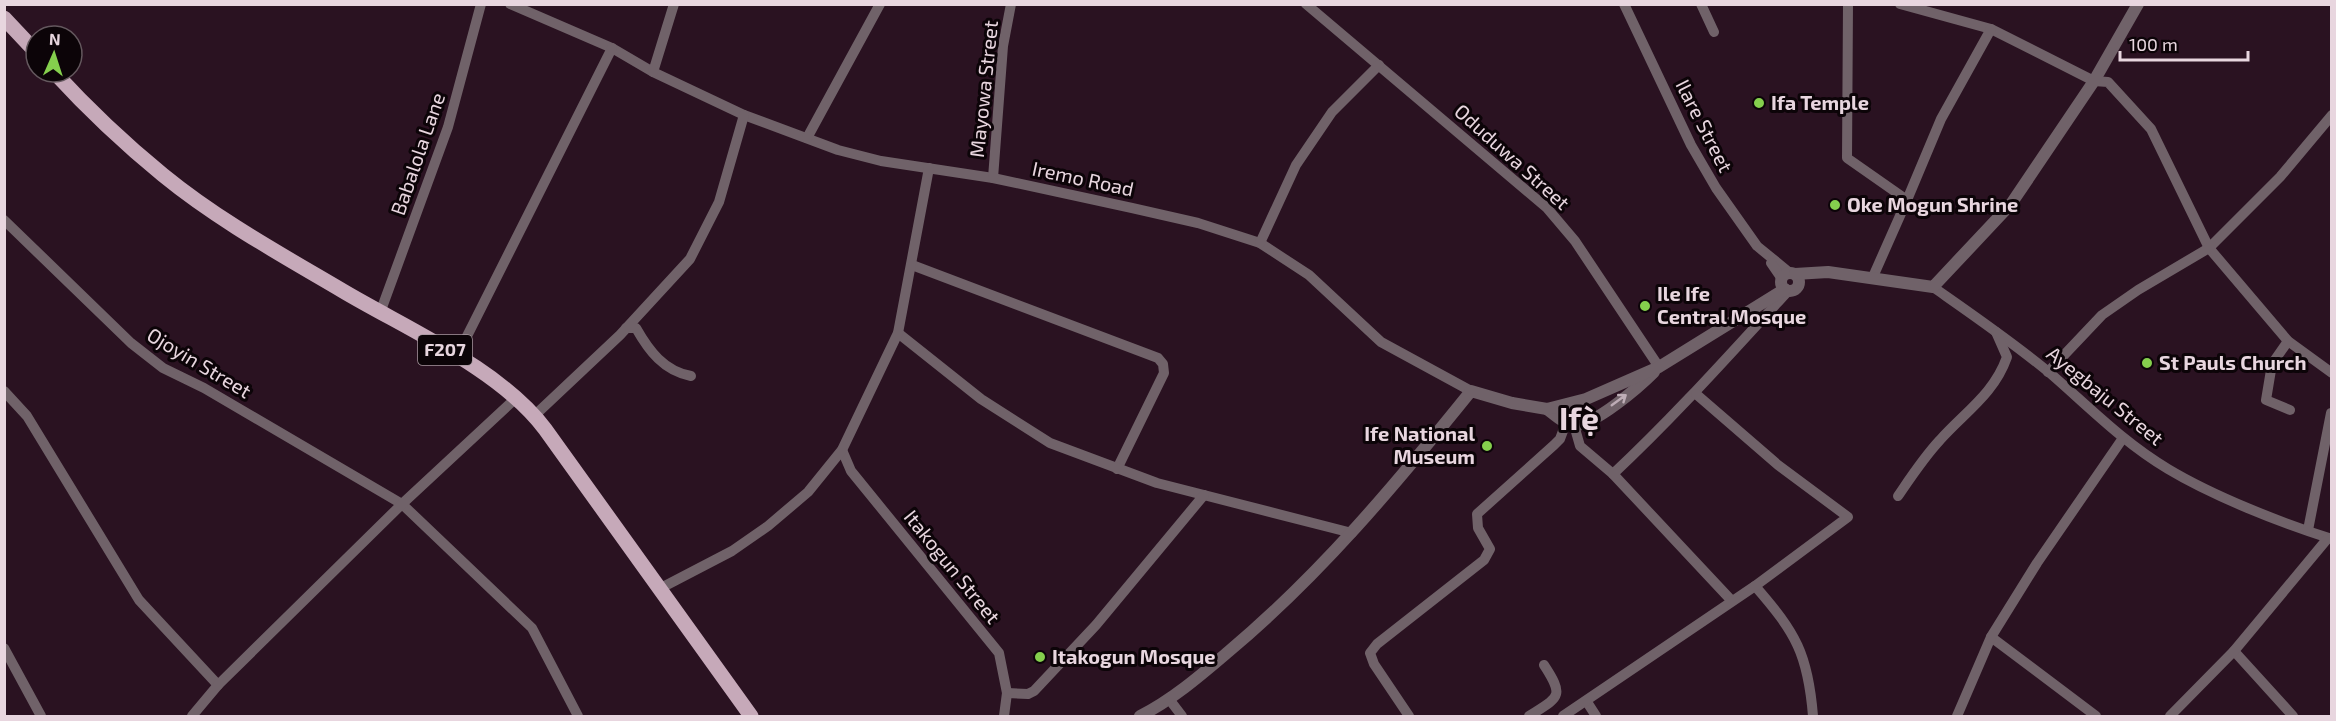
<svg xmlns="http://www.w3.org/2000/svg" width="2336" height="721" font-family="'Exo 2',sans-serif">
<style>
.lines{fill:none;stroke-linecap:round;stroke-linejoin:round}
.minor{stroke:#706269;stroke-width:10}
.tertiary{stroke:#706269;stroke-width:12}
.primary{stroke:#c6a9b9;stroke-width:15}
.oneway{stroke:#beadb6}
.poi-dot{fill:#85cf4d;stroke:#0c0408;stroke-width:2}
.labels{text-anchor:middle;stroke-width:6;stroke-linejoin:round;paint-order:stroke}
.shield{fill:#0c0408;stroke:#a6979e;stroke-width:1.5}
.shield-label{font-size:18px;font-weight:bold;fill:#e8d6df}
.street-label{font-size:20px;fill:#e8d6df;stroke:#0c0408}
.poi-label{font-size:20px;font-weight:bold;fill:#e8d6df;stroke:#0c0408;text-anchor:start}
.town-label{font-size:32px;font-weight:bold;fill:#e8d6df;stroke:#0c0408}
</style>
<rect width="100%" height="100%" fill="#2a1221"/>
<g class="lines">
<g class="minor">
<polyline points="510,4 612,48 653,72 744,115 838,150 881,161 993,178 1132,208 1198,223 1260,243 1309,275 1381,342 1471,391"/>
<polyline points="1306,4 1547,208 1575,241 1659,367"/>
<polyline points="1624,4 1691,145 1716,188 1757,246 1790,273"/>
<polyline points="1701,4 1714,32"/>
<polyline points="1848,4 1847,158 1907,200 1872,279"/>
<polyline points="1900,4 1991,29 2094,81 2108,82 2151,129 2209,248 2288,341 2332,373"/>
<polyline points="653,72 674,4"/>
<polyline points="807,138 880,4"/>
<polyline points="993,178 1003,46 1011,4"/>
<polyline points="1907,200 1941,119 1991,29"/>
<polyline points="4,220 131,343 163,368 204,388 402,504 532,628 578,716"/>
<polyline points="1260,243 1296,165 1332,112 1379,65"/>
<polyline points="1771,263 1782,279"/>
<polyline points="912,265 1158,358 1163,364 1164,373 1117,469"/>
<path d="M1933 287C1973 315 2014 343 2051 374 2089 407 2124 443 2168 469 2213 496 2281 523 2332 539"/>
<polyline points="380,313 448,127 481,4"/>
<path d="M626 328H636C649 351 664 371 691 376"/>
<polyline points="898,333 981,399 1050,443 1157,483 1352,533"/>
<polyline points="2288,341 2272,364 2266,400 2290,410"/>
<polyline points="457,356 612,48"/>
<polyline points="2048,372 2102,315 2138,290 2209,248 2280,177 2332,115"/>
<polyline points="4,391 27,416 139,600 218,685"/>
<polyline points="534,416 620,335 690,259 719,202 744,115"/>
<polyline points="1574,425 1580,446 1613,474"/>
<polyline points="842,450 851,471 999,653 1007,693 1004,716"/>
<path d="M1898 496C1911 477 1924 457 1940 440 1965 412 1994 394 2007 357L1996 332"/>
<polyline points="2308,530 2331,413"/>
<path d="M1755 586C1796 633 1808 654 1813 716"/>
<polyline points="659,589 732,551 768,526 808,492 842,450 898,333 929,168"/>
<path d="M1731 600 1613 474C1675 416 1731 353 1789 290"/>
<polyline points="1991,637 2096,716"/>
<polyline points="4,648 41,716"/>
<polyline points="2234,651 2293,716"/>
<polyline points="1007,693 1028,694 1034,691 1096,625 1204,495"/>
<polyline points="1169,699 1182,716"/>
<polyline points="1587,702 1596,716"/>
<polyline points="192,716 218,685 402,504 516,398"/>
<polyline points="1409,716 1374,664 1370,653 1377,644 1484,560 1490,549 1478,528 1477,514 1554,445 1560,439 1566,423"/>
<path d="M1529 716C1559 697 1565 697 1544 665"/>
<polyline points="1563,716 1755,586 1848,517 1778,465 1696,394"/>
<polyline points="1957,716 1991,637 2037,563 2123,438"/>
<polyline points="2170,716 2234,651 2328,538"/>
</g>
<g class="tertiary">
<circle cx="1790" cy="282" r="9"/>
<polyline points="1795,274 1828,272 1933,287 2011,204 2094,81 2138,4"/>
<path d="M1547 409C1555 415 1565 425 1576 425 1596 424 1639 387 1654 372"/>
<path d="M1140 716C1172 700 1201 675 1228 652 1320 575 1396 484 1471 391L1512 403 1547 409 1586 399 1659 367 1785 289"/>
</g>
<g class="primary">
<polyline points="4,18 36,52"/>
<path d="M54 72C88 109 125 144 163 175 218 220 282 255 343 291 407 329 500 369 545 429L751 716"/>
</g>
</g>
<defs><path id="oneway-shaft" d="M-6 0H5M1.5-3L5.5 0L1.5 3" fill="none" stroke-width="1.6" stroke-linecap="round" stroke-linejoin="round" transform="scale(1.5)"/></defs>
<use class="oneway" href="#oneway-shaft" transform="translate(1619 400) rotate(-36)"/>
<g class="poi-dot">
<circle cx="1759" cy="103" r="6"/>
<circle cx="1835" cy="205" r="6"/>
<circle cx="1645" cy="306" r="6"/>
<circle cx="2147" cy="363" r="6"/>
<circle cx="1487" cy="446" r="6"/>
<circle cx="1040" cy="657" r="6"/>
</g>
<g class="labels">
<rect class="shield" x="418" y="335" width="54" height="30" rx="4.5"/>
<g class="shield-label">
<text x="445" y="356">F207</text>
</g>
<g class="street-label">
<text transform="translate(984 89) rotate(-84)" y="7">Mayowa Street</text>
<text transform="translate(1704 126) rotate(63)" y="7">Ilare Street</text>
<text transform="translate(418 154) rotate(-71)" y="7">Babalola Lane</text>
<text transform="translate(1512 157) rotate(42)" y="7">Oduduwa Street</text>
<text transform="translate(1083 179) rotate(12)" y="7">Iremo Road</text>
<text transform="translate(199 363) rotate(31)" y="7">Ojoyin Street</text>
<text transform="translate(2105 396) rotate(39)" y="7">Ayegbaju Street</text>
<text transform="translate(952 567) rotate(51)" y="7">Itakogun Street</text>
</g>
<g class="poi-label">
<text x="1771" y="110">Ifa Temple</text>
<text x="1847" y="212">Oke Mogun Shrine</text>
<text x="1657" y="301">Ile Ife<tspan x="1657" dy="23">Central Mosque</tspan></text>
<text x="2159" y="370">St Pauls Church</text>
<text x="1475" y="441" text-anchor="end">Ife National<tspan x="1475" dy="23">Museum</tspan></text>
<text x="1052" y="664">Itakogun Mosque</text>
</g>
<g class="town-label">
<text x="1579" y="430">Ifẹ̀</text>
</g>
</g>
<rect width="2336" height="721" fill="none" stroke="#e8d6df" stroke-width="12"/>
<g transform="translate(54 54) rotate(3)"><circle r="28" fill="#0c0408" stroke="#64585e" stroke-width="1.5"/>
<path d="M0-4.5L10 22L0 15L-10 22Z" fill="#85cf4d"/>
<text y="-9" font-size="16" font-weight="bold" text-anchor="middle" fill="#e8d6df">N</text>
</g>
<path d="M2120 51v9h128v-9" fill="none" stroke="#e8d6df" stroke-width="3"/>
<text x="2129" y="51" font-size="18" fill="#e8d6df" stroke="#0c0408" stroke-width="4.5" paint-order="stroke">100 m</text>
</svg>
